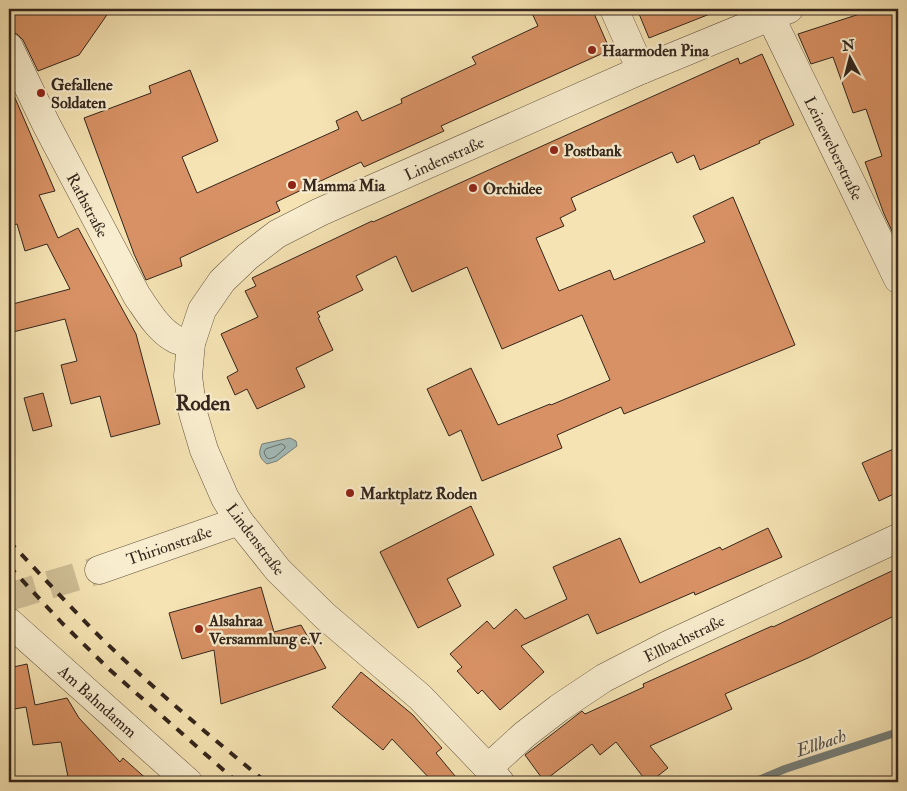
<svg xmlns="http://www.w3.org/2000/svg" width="907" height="791" font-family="'IM FELL Double Pica',serif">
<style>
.water{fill:#a2bbb8;stroke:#767f7a}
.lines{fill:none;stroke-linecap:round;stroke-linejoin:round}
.shore{stroke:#6b706a;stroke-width:1}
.stream{stroke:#767f7a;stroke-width:8}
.building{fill:#d79164;stroke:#34261d}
.minor-tunnel{stroke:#cebd95;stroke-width:28;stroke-dasharray:28 14;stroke-linecap:butt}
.minor-casing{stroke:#645542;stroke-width:29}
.minor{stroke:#f8edce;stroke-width:28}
.rail{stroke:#34261d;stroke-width:4;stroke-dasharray:9 9;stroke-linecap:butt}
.poi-dot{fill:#8f2418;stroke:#f8edce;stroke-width:2}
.labels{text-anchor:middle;stroke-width:4.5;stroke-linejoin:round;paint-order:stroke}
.poi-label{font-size:16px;font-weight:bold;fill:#34261d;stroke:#f8edce;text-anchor:start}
.street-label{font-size:16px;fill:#34261d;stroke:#f8edce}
.water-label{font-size:18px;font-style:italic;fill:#55534c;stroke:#f8edce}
.district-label{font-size:21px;font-weight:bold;fill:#34261d;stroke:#f8edce}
</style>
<rect width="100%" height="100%" fill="#f5e3b3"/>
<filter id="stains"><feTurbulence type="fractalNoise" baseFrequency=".004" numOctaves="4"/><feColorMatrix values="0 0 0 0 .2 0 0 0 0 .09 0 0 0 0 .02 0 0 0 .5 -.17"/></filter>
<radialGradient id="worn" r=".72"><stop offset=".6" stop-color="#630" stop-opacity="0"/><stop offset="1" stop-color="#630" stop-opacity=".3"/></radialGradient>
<path class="water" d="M290 438 296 441 297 446 277 461 267 464C259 458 258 453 262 444Z"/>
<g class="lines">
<polygon class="shore" points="282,444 285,446 285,448 275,457 269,459 266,457 264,452 266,449"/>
<polyline class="stream" points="754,782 785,769 898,732"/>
</g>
<g class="building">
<polygon points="9,9 111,9 79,55 38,71 23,40 17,34 9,32"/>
<polygon points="530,9 592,9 610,50 441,126 444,131 364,167 361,162 276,202 280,211 180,258 182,266 146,280 134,254 84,118 151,93 149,86 190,70 218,141 182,157 197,193 339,129 336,121 357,111 362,121 402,103 401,99 476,64 472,57 538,26"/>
<polygon points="637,9 720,9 720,10 649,38"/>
<polygon points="875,9 898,9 898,244 884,214 865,162 882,156 866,109 853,113 833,57 811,64 798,34"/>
<polygon points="762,54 794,125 759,141 760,143 700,170 694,155 677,163 672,152 571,198 576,210 560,218 564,226 536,238 559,291 610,270 614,280 705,242 693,216 733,197 795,345 624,414 621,407 557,435 562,448 482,481 461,430 449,436 427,389 471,368 498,425 550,404 551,405 610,380 582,315 502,349 467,267 412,292 396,256 356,276 363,290 317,312 320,317 318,318 333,350 296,368 305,387 257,409 247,389 235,395 227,377 238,371 221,334 258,317 245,291 256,286 252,278 372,221 373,222 738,58 740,64"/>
<polygon points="9,84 55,191 39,195 58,238 78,228 136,334 160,424 111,437 100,396 71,404 61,365 77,361 65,319 9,333 9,305 70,289 47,244 25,251 17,224 9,226"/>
<polygon points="43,393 52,426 33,431 24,398"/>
<polygon points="898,447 898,492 879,501 862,463"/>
<polygon points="471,506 494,555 447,579 461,606 418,628 380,552"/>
<polygon points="768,528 782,557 695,595 694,592 597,634 588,614 521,646 544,672 500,710 482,690 478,694 457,671 462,667 450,654 487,621 494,629 516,609 525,619 567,599 553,567 620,538 640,583 720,547 722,550"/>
<polygon points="898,568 898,614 808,658 725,694 732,709 650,746 668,768 650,782 647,782 616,742 600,755 592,744 544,781 525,755 582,711 585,714 644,687 643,684 772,626 773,627"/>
<polygon points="261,587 274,632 301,625 326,668 221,704 214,650 182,659 169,613"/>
<polygon points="27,664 35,705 67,698 79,718 120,762 123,758 150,782 69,782 61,742 33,745 26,707 9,710 9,668"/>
<polygon points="361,672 413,715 442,748 436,753 460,782 433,782 392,739 383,750 332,707"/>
</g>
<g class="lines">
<polyline class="minor-tunnel" points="9,597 99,570"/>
<g class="minor-casing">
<g id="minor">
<polyline points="614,9 641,70"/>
<polyline points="770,16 898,279"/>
<path d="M9 47 46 124 137 296C147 310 158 330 175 339 179 341 186 342 191 343"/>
<polyline points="99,570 239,521"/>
<polyline points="9,622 188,782"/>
<polyline points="488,768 524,735 559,708 604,678 668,645 898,538"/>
<polyline points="500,782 488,768 420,697 325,616 278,570 239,521 225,498 204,450 193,413 188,376 191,343 202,310 222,281 247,257 277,234 320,212 641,70 789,9"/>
</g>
</g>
<use href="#minor" class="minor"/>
<g class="rail">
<path d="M9 541C37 571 66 602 95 632 149 685 207 734 266 782"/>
<polyline points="9,566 62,623 110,670 237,782"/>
</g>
</g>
<g class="poi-dot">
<circle cx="592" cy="50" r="5"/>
<circle cx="41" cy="93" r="5"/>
<circle cx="554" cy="150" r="5"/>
<circle cx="292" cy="185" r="5"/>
<circle cx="473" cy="188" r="5"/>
<circle cx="350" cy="493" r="5"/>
<circle cx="199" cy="629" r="5"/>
</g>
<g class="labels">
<g class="poi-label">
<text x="602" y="56">Haarmoden Pina</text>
<text x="51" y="90">Gefallene<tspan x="51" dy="18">Soldaten</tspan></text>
<text x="564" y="156">Postbank</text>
<text x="302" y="191">Mamma Mia</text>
<text x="483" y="194">Orchidee</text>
<text x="360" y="499">Marktplatz Roden</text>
<text x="209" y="626">Alsahraa<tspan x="209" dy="18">Versammlung e.V.</tspan></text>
</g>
<g class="street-label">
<text transform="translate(834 148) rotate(64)" y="6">Leineweberstraße</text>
<text transform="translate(444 158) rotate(-24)" y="6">Lindenstraße</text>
<text transform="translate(88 205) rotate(62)" y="6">Rathstraße</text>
<text transform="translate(256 539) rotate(53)" y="6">Lindenstraße</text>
<text transform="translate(169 545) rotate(-19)" y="6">Thirionstraße</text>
<text transform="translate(684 638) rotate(-26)" y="6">Ellbachstraße</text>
<text transform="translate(98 701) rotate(42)" y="6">Am Bahndamm</text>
</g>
<g class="water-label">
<text transform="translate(821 743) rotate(-19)" y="6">Ellbach</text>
</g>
<g class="district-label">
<text x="203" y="410">Roden</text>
</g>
</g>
<rect width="907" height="791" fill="none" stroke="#f5e3b3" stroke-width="30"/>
<rect x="10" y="10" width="887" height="771" fill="none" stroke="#34261d" stroke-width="2.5"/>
<rect x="15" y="15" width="877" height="761" fill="none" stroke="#34261d"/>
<g transform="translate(850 58) rotate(353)" stroke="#f8edce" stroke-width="4" paint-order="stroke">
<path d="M0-4L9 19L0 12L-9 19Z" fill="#34261d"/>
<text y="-8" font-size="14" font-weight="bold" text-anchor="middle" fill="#34261d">N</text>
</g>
<rect width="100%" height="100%" filter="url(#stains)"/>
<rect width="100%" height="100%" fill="url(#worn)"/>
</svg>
